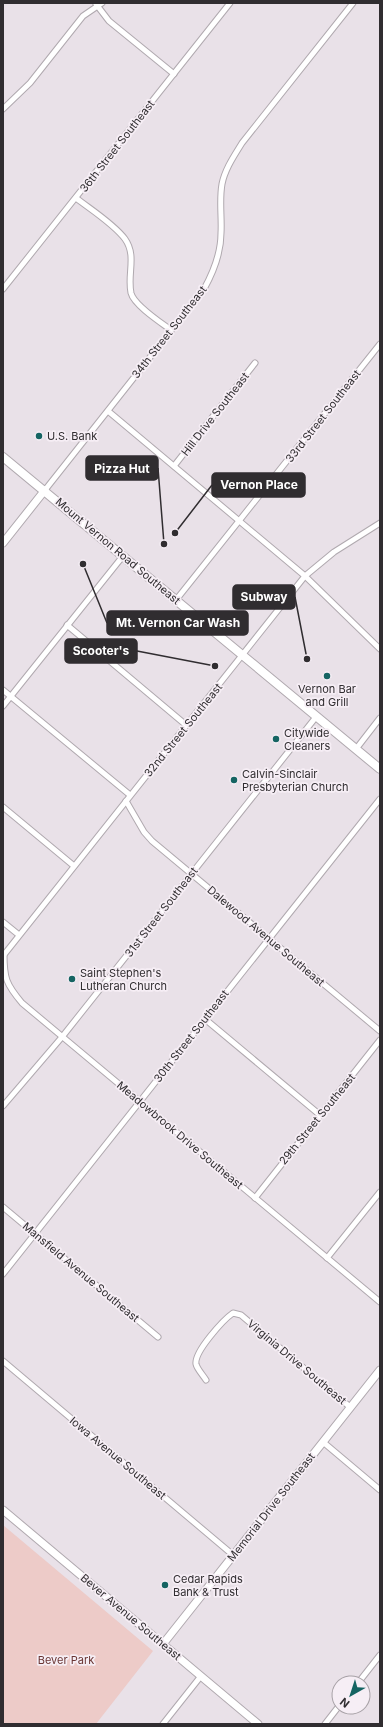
<svg xmlns="http://www.w3.org/2000/svg" width="383" height="1727" font-family="Inter,sans-serif">
<style>
.green{fill:#edcbc8}
.lines{fill:none;stroke-linecap:round;stroke-linejoin:round}
.street-casing{stroke:#b0a9af;stroke-width:7}
.secondary-casing{stroke:#b0a9af;stroke-width:9}
.primary-casing{stroke:#b0a9af;stroke-width:10}
.street{stroke:#fff;stroke-width:5}
.secondary{stroke:#fff;stroke-width:7}
.primary{stroke:#fff;stroke-width:8}
.poi-dot{fill:#156462;stroke:#f6eef5;stroke-width:1.5}
.labels{text-anchor:middle;stroke-width:3.5;stroke-linejoin:round;paint-order:stroke}
.street-label{font-size:11px;fill:#302d30;stroke:#f6eef5}
.poi-label{font-size:11px;fill:#302d30;stroke:#f6eef5;text-anchor:start}
.park-label{font-size:11px;fill:#693533;stroke:#f6eef5}
.leader{fill:none;stroke:#302d30;stroke-width:1.5}
.callout-dot{fill:#302d30;stroke:#f6eef5;stroke-width:1.5}
.callout{fill:#302d30;stroke:#302d30;stroke-width:1.5}
.callout-label{font-size:12px;text-anchor:middle;font-weight:bold;fill:#fff}
</style>
<rect width="100%" height="100%" fill="#e9e1e8"/>
<polygon class="green" points="3,1525 153,1651 96,1724 3,1724"/>
<g class="lines">
<g class="street-casing">
<g id="street">
<polyline points="96,4 109,21 174,74"/>
<polyline points="3,109 30,83 83,16 102,3"/>
<path d="M76 198C90 209 114 224 125 239 137 256 127 274 131 293 134 305 160 322 171 330"/>
<polyline points="3,289 230,3"/>
<polyline points="108,411 305,576 380,649"/>
<polyline points="174,466 255,363"/>
<path d="M45 490 204 289C214 271 221 253 221 233 222 217 219 201 222 184 225 169 234 156 242 143L353 3"/>
<polyline points="176,600 380,344"/>
<polyline points="67,625 186,725"/>
<polyline points="3,690 130,795"/>
<polyline points="3,706 123,556"/>
<polyline points="356,749 380,718"/>
<polyline points="126,801 144,832 152,841 380,1031"/>
<polyline points="3,807 74,866"/>
<polyline points="3,922 19,935"/>
<path d="M4 954C4 978 6 984 22 1003L380 1302"/>
<polyline points="3,956 305,576 334,552 380,523"/>
<polyline points="205,1019 320,1115"/>
<polyline points="3,1106 62,1037 316,717"/>
<polyline points="255,1198 380,1040"/>
<polyline points="3,1207 158,1337"/>
<polyline points="327,1258 380,1192"/>
<polyline points="3,1274 380,799"/>
<polyline points="3,1361 233,1555"/>
<path d="M206 1380C203 1375 197 1369 196 1364 194 1352 223 1320 233 1313L241 1315 350 1407"/>
<polyline points="323,1442 380,1490"/>
<polyline points="358,1683 380,1655"/>
<polyline points="163,1724 201,1676"/>
<polyline points="325,1724 339,1706"/>
</g>
</g>
<g class="secondary-casing">
<g id="secondary">
<polyline points="3,543 45,490"/>
<polyline points="3,1510 258,1724"/>
<polyline points="163,1644 380,1370"/>
</g>
</g>
<g class="primary-casing">
<polyline id="primary" points="3,457 380,769"/>
</g>
<use href="#street" class="street"/>
<use href="#secondary" class="secondary"/>
<use href="#primary" class="primary"/>
</g>
<g class="poi-dot">
<circle cx="39" cy="436" r="4"/>
<circle cx="327" cy="676" r="4"/>
<circle cx="276" cy="739" r="4"/>
<circle cx="234" cy="780" r="4"/>
<circle cx="72" cy="979" r="4"/>
<circle cx="165" cy="1585" r="4"/>
</g>
<g class="labels">
<g class="street-label">
<text transform="translate(117 146) rotate(-52)" y="4">36th Street Southeast</text>
<text transform="translate(169 332) rotate(-52)" y="4">34th Street Southeast</text>
<text transform="translate(215 414) rotate(-52)" y="4">Hill Drive Southeast</text>
<text transform="translate(323 416) rotate(-52)" y="4">33rd Street Southeast</text>
<text transform="translate(118 551) rotate(40)" y="4">Mount Vernon Road Southeast</text>
<text transform="translate(183 730) rotate(-51)" y="4">32nd Street Southeast</text>
<text transform="translate(161 912) rotate(-52)" y="4">31st Street Southeast</text>
<text transform="translate(266 936) rotate(40)" y="4">Dalewood Avenue Southeast</text>
<text transform="translate(191 1036) rotate(-52)" y="4">30th Street Southeast</text>
<text transform="translate(317 1119) rotate(-51)" y="4">29th Street Southeast</text>
<text transform="translate(180 1135) rotate(40)" y="4">Meadowbrook Drive Southeast</text>
<text transform="translate(81 1272) rotate(40)" y="4">Mansfield Avenue Southeast</text>
<text transform="translate(297 1362) rotate(40)" y="4">Virginia Drive Southeast</text>
<text transform="translate(118 1458) rotate(40)" y="4">Iowa Avenue Southeast</text>
<text transform="translate(271 1507) rotate(-52)" y="4">Memorial Drive Southeast</text>
<text transform="translate(131 1617) rotate(40)" y="4">Bever Avenue Southeast</text>
</g>
<g class="poi-label">
<text x="47" y="440">U.S. Bank</text>
<text x="327" y="693" text-anchor="middle">Vernon Bar<tspan x="327" dy="13">and Grill</tspan></text>
<text x="284" y="737">Citywide<tspan x="284" dy="13">Cleaners</tspan></text>
<text x="242" y="778">Calvin-Sinclair<tspan x="242" dy="13">Presbyterian Church</tspan></text>
<text x="80" y="977">Saint Stephen's<tspan x="80" dy="13">Lutheran Church</tspan></text>
<text x="173" y="1583">Cedar Rapids<tspan x="173" dy="13">Bank &amp; Trust</tspan></text>
</g>
<g class="park-label">
<text x="66" y="1664">Bever Park</text>
</g>
</g>
<path class="leader" d="M164 544L158 468M175 533L212 485M307 659L295 597M83 564L107 623M215 666L137 651"/>
<g class="callout-dot">
<circle cx="164" cy="544" r="4"/>
<circle cx="175" cy="533" r="4"/>
<circle cx="307" cy="659" r="4"/>
<circle cx="83" cy="564" r="4"/>
<circle cx="215" cy="666" r="4"/>
</g>
<g class="callout">
<rect x="86" y="456" width="72" height="24" rx="4"/>
<rect x="212" y="473" width="93" height="24" rx="4"/>
<rect x="233" y="585" width="62" height="24" rx="4"/>
<rect x="107" y="611" width="141" height="24" rx="4"/>
<rect x="65" y="639" width="72" height="24" rx="4"/>
</g>
<g class="callout-label">
<text x="122" y="473">Pizza Hut</text>
<text x="259" y="489">Vernon Place</text>
<text x="264" y="601">Subway</text>
<text x="178" y="627">Mt. Vernon Car Wash</text>
<text x="101" y="655">Scooter's</text>
</g>
<rect width="383" height="1727" fill="none" stroke="#302d30" stroke-width="8"/>
<g transform="translate(351 1695) rotate(219)"><circle r="19" fill="#f6eef5" stroke="#a7a1a6"/>
<path d="M0-3L7 15L0 10L-7 15Z" fill="#156462"/>
<text y="-6" font-size="11" font-weight="bold" text-anchor="middle" fill="#302d30">N</text>
</g>
</svg>
